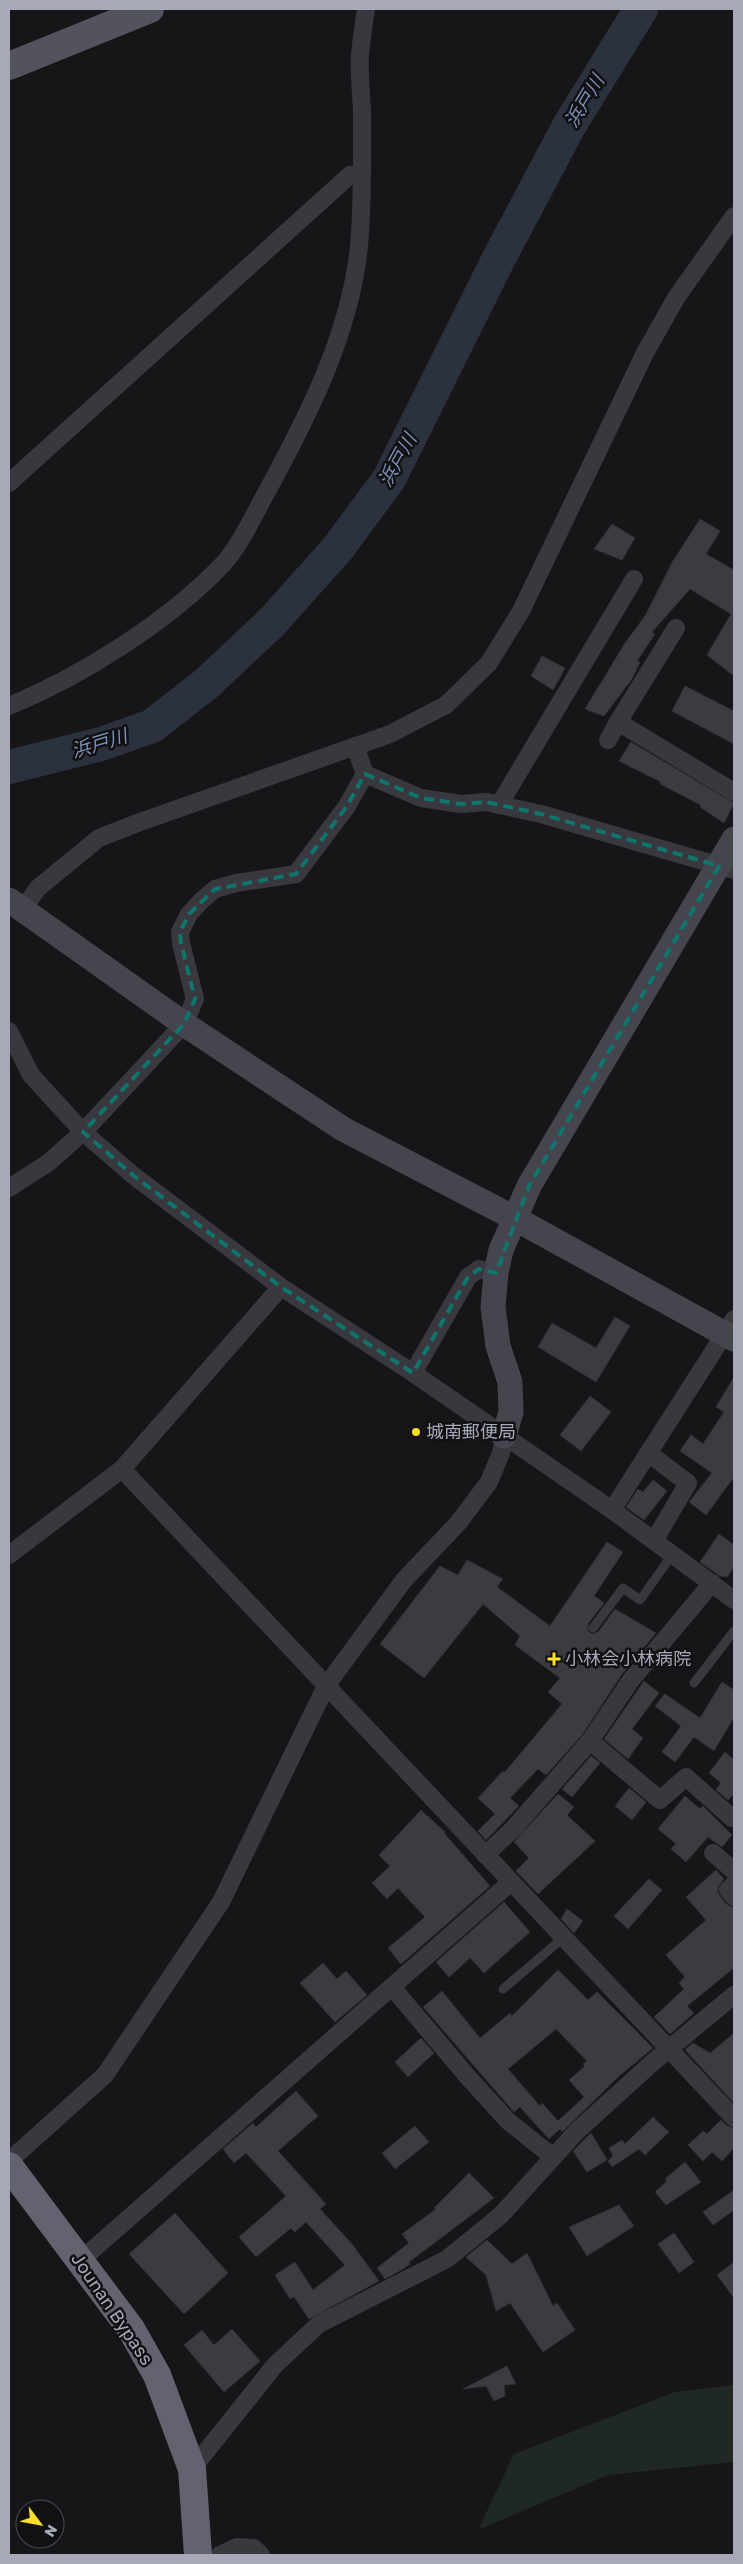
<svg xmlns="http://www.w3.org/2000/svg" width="743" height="2564" font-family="'Golos Text','Noto Sans JP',sans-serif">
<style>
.green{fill:#1f2822}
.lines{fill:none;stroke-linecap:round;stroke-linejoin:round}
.river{stroke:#2b313d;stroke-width:34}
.building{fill:#3b3b40;stroke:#313034;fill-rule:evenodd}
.lane{stroke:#39383f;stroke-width:9}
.street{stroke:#39383f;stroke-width:18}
.secondary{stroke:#44454d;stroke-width:25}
.primary{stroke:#52535c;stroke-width:28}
.highway{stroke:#62636f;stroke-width:28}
.marked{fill:none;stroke:#0f766e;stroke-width:4;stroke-dasharray:10 6;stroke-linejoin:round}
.poi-dot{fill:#fedf28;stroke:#111113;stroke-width:2}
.labels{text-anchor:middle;stroke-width:5;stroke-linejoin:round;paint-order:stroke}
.poi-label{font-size:18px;fill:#a7a9b9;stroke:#111113;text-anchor:start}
.street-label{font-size:18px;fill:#a7a9b9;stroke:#111113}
.water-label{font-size:19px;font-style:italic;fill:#7b90b6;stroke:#111113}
</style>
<rect width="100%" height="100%" fill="#161618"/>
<polygon class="green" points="734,2385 734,2462 608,2475 478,2530 514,2454 675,2392"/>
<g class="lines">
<polyline class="river" points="9,767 101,744 152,726 206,684 272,622 338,548 389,479 499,258 569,126 641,9"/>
</g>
<g class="building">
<polygon points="700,519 720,531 706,554 734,570 734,676 707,655 731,614 690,589 652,632 655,634 637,661 640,662 632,679 604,716 585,709 625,643 645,616 673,561"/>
<polygon points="612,524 635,538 622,560 594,549"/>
<polygon points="542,656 565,668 553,690 531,676"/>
<polygon points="685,686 734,711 734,744 672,711"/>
<polygon points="631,742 734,803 724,823 700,807 701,805 660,784 661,782 619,761"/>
<polygon points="615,1317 630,1326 596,1382 538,1347 552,1323 596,1348"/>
<polygon points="734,1377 734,1477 706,1515 689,1502 712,1473 680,1451 691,1435 703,1444 724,1412 716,1407"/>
<polygon points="590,1396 611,1412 581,1451 560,1435"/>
<polygon points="653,1480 667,1491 644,1520 626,1507 638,1489 643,1492"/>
<polygon points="719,1534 734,1545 734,1567 727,1577 720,1576 700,1562"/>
<polygon points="607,1542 623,1552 594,1596 604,1603 588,1624 588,1631 592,1634 598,1632 615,1609 656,1633 622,1674 582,1735 546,1775 538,1769 510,1798 519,1806 486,1840 478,1831 495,1814 478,1798 503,1771 504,1773 562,1704 548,1692 560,1678 515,1645 520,1636 483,1604 424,1678 380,1644 440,1566 458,1575 467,1560 503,1579 497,1587 550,1626"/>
<polygon points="644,1681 659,1693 632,1729 643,1738 628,1759 604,1739"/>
<polygon points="722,1682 734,1690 734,1717 714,1751 694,1737 675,1762 662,1752 681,1726 655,1706 665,1694 700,1718"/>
<polygon points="725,1752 734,1760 734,1794 728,1800 716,1790 721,1783 709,1773"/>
<polygon points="591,1756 600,1763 572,1797 562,1789"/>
<polygon points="629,1788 646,1802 632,1820 615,1806"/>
<polygon points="558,1794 574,1807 567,1815 595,1841 538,1894 516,1871 529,1858 514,1842"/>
<polygon points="685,1796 700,1809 703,1806 732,1835 722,1847 708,1837 686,1862 671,1849 676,1844 658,1829"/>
<polygon points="421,1810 445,1832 444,1833 490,1886 401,1964 388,1948 425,1917 398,1888 387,1899 372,1883 390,1866 379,1855"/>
<polygon points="716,1870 724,1879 718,1887 718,1893 726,1904 734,1908 734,1968 687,2006 694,2013 670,2034 654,2017 684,1989 679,1983 685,1977 666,1955 706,1920 686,1897"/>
<polygon points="649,1879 662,1890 628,1929 614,1916"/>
<polygon points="504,1902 530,1932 484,1973 470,1958 449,1977 436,1962"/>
<polygon points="567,1909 583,1921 574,1933 561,1919"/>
<polygon points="323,1963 337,1979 346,1971 367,1995 335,2022 300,1983"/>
<path d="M558 1970 588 2000 597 1992 653 2048 618 2077 562 2132 560 2129 549 2139 520 2107 514 2112 423 2007 442 1991 480 2038 510 2013 512 2016ZM556 2029 587 2061 583 2064 585 2066 569 2080 584 2097 558 2121 542 2103 540 2106 508 2069Z"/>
<polygon points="734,2033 734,2103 685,2050 693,2043 710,2053"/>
<polygon points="421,2038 434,2053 408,2077 395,2062"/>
<polygon points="296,2091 318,2116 278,2151 326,2204 320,2209 352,2244 379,2281 309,2319 294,2297 290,2299 275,2275 295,2262 313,2290 345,2265 306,2222 295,2232 291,2228 256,2257 239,2237 286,2196 246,2153 234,2163 223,2149 253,2123 256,2127"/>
<polygon points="653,2117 669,2132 645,2155 639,2149 612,2167 608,2161 613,2156 609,2148 622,2140 625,2144"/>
<polygon points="721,2120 727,2126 734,2128 734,2148 722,2161 712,2152 703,2161 688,2145 703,2131 707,2134"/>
<polygon points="415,2126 429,2142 395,2169 382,2153"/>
<polygon points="591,2133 607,2160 587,2172 573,2151"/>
<polygon points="685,2162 701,2182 666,2205 655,2192 666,2182 666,2178"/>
<polygon points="469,2173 494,2198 409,2262 410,2264 403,2269 385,2279 377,2268 409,2243 402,2234 436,2209 434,2208"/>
<polygon points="734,2190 734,2210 713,2225 703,2212"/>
<polygon points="619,2205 634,2226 587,2256 569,2227"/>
<polygon points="175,2213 228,2273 184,2314 129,2254"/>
<polygon points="674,2233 694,2262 679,2273 658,2244"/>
<polygon points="487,2240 512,2264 527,2253 553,2306 557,2303 575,2330 543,2352 510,2303 496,2311 486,2275 466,2257"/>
<polygon points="734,2262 734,2298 717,2275"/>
<polygon points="232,2329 260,2361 224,2392 184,2345 202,2330 214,2345"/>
<polygon points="507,2366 516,2384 504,2385 505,2396 494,2401 486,2386 463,2389"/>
</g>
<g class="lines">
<g class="lane">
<polyline points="593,1628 623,1588 640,1600 672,1555"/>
<polyline points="694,1683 734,1631"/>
<polyline points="503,1989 563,1938"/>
</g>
<g class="street">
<polyline points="9,483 350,175 361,174"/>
<polyline points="676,628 618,722 734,792"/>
<path d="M9 706C82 676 169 621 223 564 240 545 253 517 265 495 307 418 350 335 359 246 363 202 362 155 362 110 361 92 359 73 360 55 361 40 364 24 366 9"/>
<polyline points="608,740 618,722"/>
<polyline points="355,746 365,774 421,798 461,804 486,802 541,814 734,870"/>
<polyline points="499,805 634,579"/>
<polyline points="23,909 38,888 99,838 140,822 390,734 446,705 489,663 521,611 645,353 676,298 734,216"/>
<polyline points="9,1031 31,1075 83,1132 134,1176 281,1287 413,1373 612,1510 734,1600"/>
<polyline points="9,1188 48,1163 83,1132 184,1024 195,999 181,943 180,932 189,914 202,900 215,889 236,883 296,874 347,806 365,774"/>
<polyline points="413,1373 468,1277 479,1269 496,1273"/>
<polyline points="648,1453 688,1483 654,1541"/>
<polyline points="122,1469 734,2118"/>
<polyline points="612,1510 734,1319"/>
<polyline points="9,1555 122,1469 281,1287"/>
<polyline points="590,1741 660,1800 686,1777 732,1818 734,1816"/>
<polyline points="713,1853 734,1871"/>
<polyline points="485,1855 513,1829 590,1741 631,1680 712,1583"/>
<polyline points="734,1884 728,1890 734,1897"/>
<polyline points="392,1987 467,2076 508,2121 553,2157"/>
<polyline points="9,2161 105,2075 221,1902 326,1686 404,1580 459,1522 489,1482 501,1453 504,1436"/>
<polyline points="81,2260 511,1882"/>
<polyline points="192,2469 275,2365 319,2324 447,2259 501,2215 576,2132 652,2063 734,1995"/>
<polyline points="220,2555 237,2547 254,2548 261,2555"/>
</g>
<g class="secondary">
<polyline points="9,900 184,1024 343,1129 514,1218 734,1339"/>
<polyline points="504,1436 511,1412 510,1382 498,1346 493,1307 496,1273 501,1250 529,1186 734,839"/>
</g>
<polyline class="primary" points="9,66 150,9"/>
<polyline class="highway" points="9,2166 131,2329 157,2375 192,2469 198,2555"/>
</g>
<path class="marked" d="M365 774 421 798 461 804 486 802 541 814 719 866 529 1186 496 1273 479 1269 468 1277 413 1373 281 1287 134 1176 83 1132 184 1024 195 999 181 943 180 932 189 914 215 889 296 874 347 806Z"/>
<g class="poi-dot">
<circle cx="416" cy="1432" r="5"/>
<path d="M551.5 1651.5h5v5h5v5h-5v5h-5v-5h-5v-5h5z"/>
</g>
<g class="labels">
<g class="poi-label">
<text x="426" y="1438">城南郵便局</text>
<text x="565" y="1665">小林会小林病院</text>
</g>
<g class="street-label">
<text transform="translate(112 2309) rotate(56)" y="6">Jounan Bypass</text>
</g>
<g class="water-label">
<text transform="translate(584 101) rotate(-59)" y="7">浜戸川</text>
<text transform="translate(397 460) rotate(-61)" y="7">浜戸川</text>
<text transform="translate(99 743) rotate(-17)" y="7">浜戸川</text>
</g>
</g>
<rect width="743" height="2564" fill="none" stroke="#a7a9b9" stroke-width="20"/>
<g transform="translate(40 2524) rotate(122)"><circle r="24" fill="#111113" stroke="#4d4e55"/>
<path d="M0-4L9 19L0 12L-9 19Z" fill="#fedf28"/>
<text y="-8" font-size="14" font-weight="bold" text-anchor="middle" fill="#a7a9b9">N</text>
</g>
</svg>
